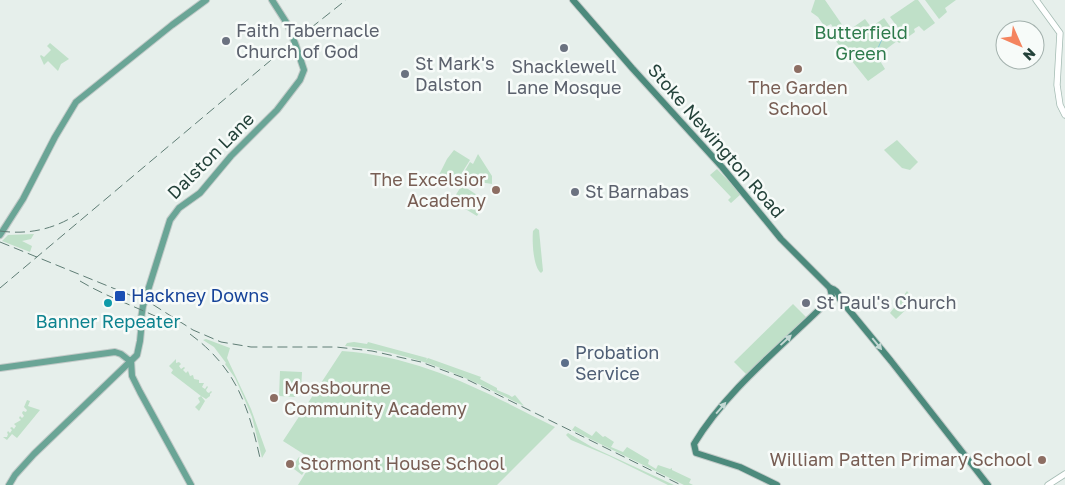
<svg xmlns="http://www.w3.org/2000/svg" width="1065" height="485" font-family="'Golos Text',sans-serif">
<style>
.green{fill:#bfe0c8}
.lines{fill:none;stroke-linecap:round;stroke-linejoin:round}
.stream{stroke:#8ec9d4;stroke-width:1}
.secondary-casing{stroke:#a4bbb3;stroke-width:7}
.primary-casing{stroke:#c2cac8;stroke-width:8}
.trunk-casing{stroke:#c2cac8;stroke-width:8}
.secondary{stroke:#fff;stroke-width:5.5}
.primary{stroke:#6aa596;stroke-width:6}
.trunk{stroke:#4c8a7c;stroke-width:6}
.rail{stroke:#5f7d75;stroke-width:1;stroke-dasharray:10 5;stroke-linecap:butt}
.primary-bridge-casing{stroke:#c2cac8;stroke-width:8;stroke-linecap:butt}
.primary-bridge{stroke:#6aa596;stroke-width:6}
.oneway{fill:#c4d9d4}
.worship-dot{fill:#6b7280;stroke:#f7fbf9;stroke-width:2}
.education-dot{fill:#8d6e63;stroke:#f7fbf9;stroke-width:2}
.transit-dot{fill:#1a4fb4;stroke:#f7fbf9;stroke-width:2}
.culture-dot{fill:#0f9aa8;stroke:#f7fbf9;stroke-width:2}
.service-dot{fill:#5c6f8a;stroke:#f7fbf9;stroke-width:2}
.labels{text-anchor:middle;stroke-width:5;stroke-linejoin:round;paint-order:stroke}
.worship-label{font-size:18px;fill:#5b616d;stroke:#f7fbf9;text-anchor:start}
.park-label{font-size:18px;fill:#2d7a4b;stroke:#f7fbf9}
.education-label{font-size:18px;fill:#785e54;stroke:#f7fbf9;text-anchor:end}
.street-label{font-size:18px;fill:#24423a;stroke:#f7fbf9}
.transit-label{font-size:18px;fill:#164399;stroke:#f7fbf9;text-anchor:start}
.culture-label{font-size:18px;fill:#0d838f;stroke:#f7fbf9}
.service-label{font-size:18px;fill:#4e5e75;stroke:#f7fbf9;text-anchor:start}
</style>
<rect width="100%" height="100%" fill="#e6efeb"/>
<g class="green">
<polygon points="815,0 825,0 843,26 842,27 844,31 838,36 831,24 825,27 818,17 811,12"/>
<polygon points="915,0 918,0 935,23 924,31 919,26 914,29 915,32 908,37 907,36 905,37 890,17"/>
<polygon points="925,0 956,0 945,8 947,12 939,19"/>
<polygon points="884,18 901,42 899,43 897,41 877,56 885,69 868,81 835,40 865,19 871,27"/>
<polygon points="50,43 69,59 61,64 58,71 45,58 48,61 44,65 40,56 41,55 44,57 51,50 47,46"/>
<polygon points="897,140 918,162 910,170 902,168 884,150"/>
<polygon points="454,150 470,160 455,184 439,175 447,159"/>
<polygon points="478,154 492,176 492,184 460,179 470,162 473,164"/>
<polygon points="717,169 741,194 731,203 728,200 731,197 710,175"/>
<polygon points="462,185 486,201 477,216 452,201"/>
<path d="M536 228 539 230 543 271 541 273C533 267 532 241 533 231Z"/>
<polygon points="34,234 31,239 22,241 32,246 30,252 2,241 8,235"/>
<polygon points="907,291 910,295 906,300 908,300 912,304 896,319 890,313"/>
<polygon points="793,304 807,318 747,375 734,362"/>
<polygon points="206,339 230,348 227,358 251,409 266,451 262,458 252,417 244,398 235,378 225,364 226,363 214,347 203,340"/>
<path d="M354 342 367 344 368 342 427 358 426 360 428 358 481 377 480 379 497 388V390L509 395 512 397 515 395 524 406C463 376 415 352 345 346L347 343Z"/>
<path d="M342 351C423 357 483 391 555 427L497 485H298L306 472 301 469 304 472 302 475 294 469 296 466 294 464 299 457 310 464 313 460 283 441Z"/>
<polygon points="176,359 176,363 179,362 181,364 179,366 181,369 184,367 185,368 183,370 186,373 188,371 190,376 193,375 194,379 199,380 199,383 204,383 202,387 205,389 207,386 208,387 206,390 207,392 209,393 211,391 212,392 210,394 210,396 206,399 201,396 205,401 199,411 195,407 200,402 198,398 201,396 171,373 173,370 169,366"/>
<polygon points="280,371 302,372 301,392 298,392 295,397 279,396"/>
<polygon points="27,400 30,401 28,406 40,410 17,438 12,434 7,440 3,437 7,437 8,434 7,433 8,431 10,433 12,430 10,428 12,427 14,429 16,426 14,424 21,420 19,418 20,416 22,418 24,416 22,413 23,411 26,412 27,410 24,407"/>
<polygon points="575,426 592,436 596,431 603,437 605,436 614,442 611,447 623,452 627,447 649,460 648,464 656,469 658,465 670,469 672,468 672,470 691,479 689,483 693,485 684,485 572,430"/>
<polygon points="568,433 592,447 674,485 668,485 609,456 571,440 566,435"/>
</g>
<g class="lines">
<polyline class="stream" points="878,48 885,33"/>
<g class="secondary-casing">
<g id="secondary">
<polyline points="1036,0 1060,33 1057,85 1060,105 1065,115"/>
<polyline points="1048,485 1065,474"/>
</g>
</g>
<g class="primary-casing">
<g id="primary">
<polyline points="272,0 288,25 293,38"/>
<polyline points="0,235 23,199 55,137 76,102 172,25 206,0"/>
<polyline points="131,360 132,376 140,392 191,485"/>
<polyline points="0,368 115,352 121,354 130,361"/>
<polyline points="9,485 15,475 34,454 137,355 140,341 141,331 140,325 143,306 170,220 179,208 200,193 231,156 277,110 300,80 304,70 296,46"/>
</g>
</g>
<g class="trunk-casing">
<g id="trunk">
<path d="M573 0 632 68 722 167 781 239 830 288C835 289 839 293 840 299L891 361 988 485"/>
<path d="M777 485 740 467 696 453 694 444C727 389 784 345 829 300L832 296 830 288"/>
</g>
</g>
<use href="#secondary" class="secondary"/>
<use href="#primary" class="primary"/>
<use href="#trunk" class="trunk"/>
<g class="rail">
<path d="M0 231C29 235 55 229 79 213"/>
<polyline points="0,242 152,304 193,330 221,342 251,347 336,347 372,351 421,362 464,378 681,485"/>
<path d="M80 281C110 299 144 309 175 326"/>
<polyline points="0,288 283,50 346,0"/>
<path d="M190 334C236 368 248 405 260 458"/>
</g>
<g class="primary-bridge-casing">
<polyline id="primary-bridge" points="293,38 296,46"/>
</g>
<use href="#primary-bridge" class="primary-bridge"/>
</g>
<defs><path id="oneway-solid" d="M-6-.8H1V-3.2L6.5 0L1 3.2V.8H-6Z" transform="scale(1.25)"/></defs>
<g class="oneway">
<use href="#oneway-solid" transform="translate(786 340) rotate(-43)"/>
<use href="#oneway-solid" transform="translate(877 344) rotate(51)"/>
<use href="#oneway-solid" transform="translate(721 408) rotate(-49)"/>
</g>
<g class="worship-dot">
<circle cx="226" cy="41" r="5"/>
<circle cx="564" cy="48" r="5"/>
<circle cx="405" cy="74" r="5"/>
<circle cx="575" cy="192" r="5"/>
<circle cx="806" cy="303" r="5"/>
</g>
<g class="education-dot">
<circle cx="798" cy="69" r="5"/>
<circle cx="496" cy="190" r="5"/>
<circle cx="274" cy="398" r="5"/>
<circle cx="1042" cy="460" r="5"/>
<circle cx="290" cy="464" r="5"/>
</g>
<rect class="transit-dot" x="114" y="290" width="12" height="12" rx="2.5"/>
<circle class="culture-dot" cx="108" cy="303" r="5"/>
<circle class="service-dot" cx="565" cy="363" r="5"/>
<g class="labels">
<g class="worship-label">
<text x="236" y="37">Faith Tabernacle<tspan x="236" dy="21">Church of God</tspan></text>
<text x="415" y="70">St Mark's<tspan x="415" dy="21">Dalston</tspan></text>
<text x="564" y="73" text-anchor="middle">Shacklewell<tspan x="564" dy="21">Lane Mosque</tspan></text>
<text x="585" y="198">St Barnabas</text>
<text x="816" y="309">St Paul's Church</text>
</g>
<g class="park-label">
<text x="861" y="39">Butterfield<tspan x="861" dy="21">Green</tspan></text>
</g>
<g class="education-label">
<text x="798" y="94" text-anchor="middle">The Garden<tspan x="798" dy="21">School</tspan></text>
<text x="486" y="186">The Excelsior<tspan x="486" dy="21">Academy</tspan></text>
<text x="284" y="394" text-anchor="start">Mossbourne<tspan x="284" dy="21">Community Academy</tspan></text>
<text x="1032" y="466">William Patten Primary School</text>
<text x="300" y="470" text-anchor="start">Stormont House School</text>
</g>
<g class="street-label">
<text transform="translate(716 141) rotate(49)" y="6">Stoke Newington Road</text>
<text transform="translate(211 156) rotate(-45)" y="6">Dalston Lane</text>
</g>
<g class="transit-label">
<text x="131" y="302">Hackney Downs</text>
</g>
<g class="culture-label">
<text x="108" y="328">Banner Repeater</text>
</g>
<g class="service-label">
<text x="575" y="359">Probation<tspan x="575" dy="21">Service</tspan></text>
</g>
</g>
<g transform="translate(1020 45) rotate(135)"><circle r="24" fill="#f7fbf9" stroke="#a3b1ad"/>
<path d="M0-4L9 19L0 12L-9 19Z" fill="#f4845f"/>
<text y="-8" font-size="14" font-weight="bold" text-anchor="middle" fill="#24423a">N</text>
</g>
</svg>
